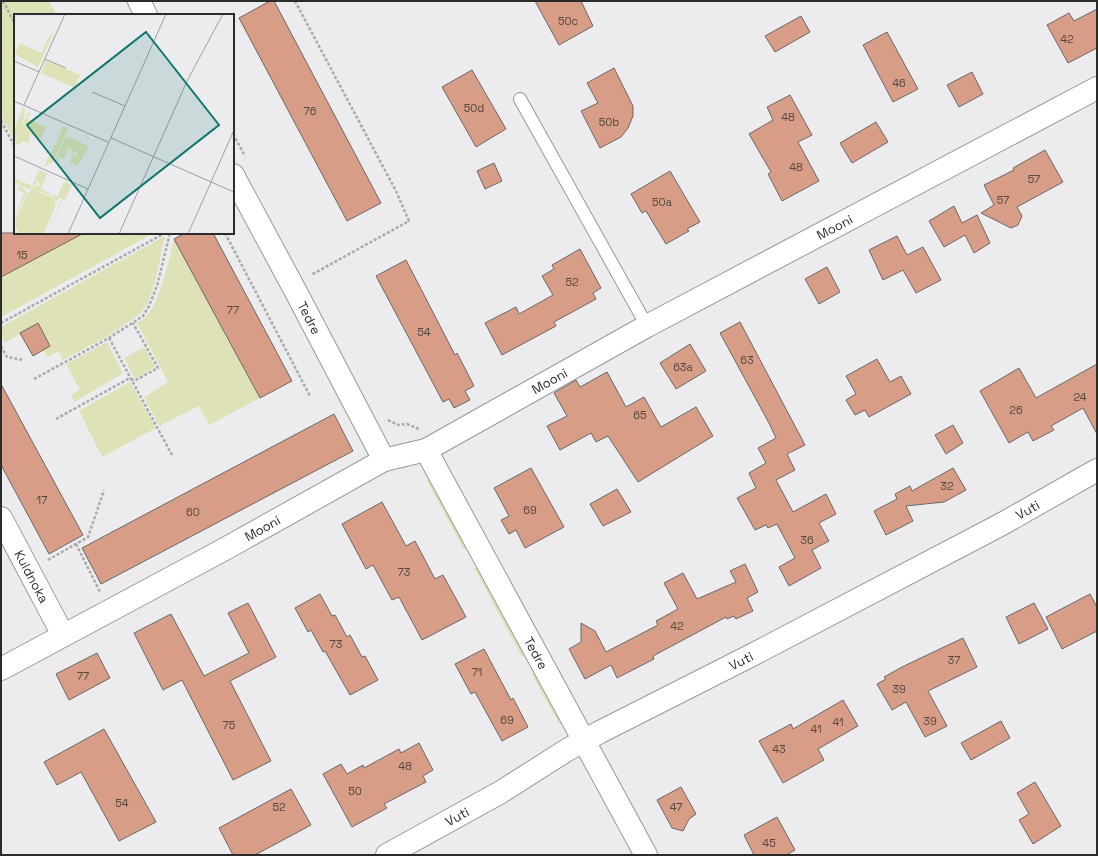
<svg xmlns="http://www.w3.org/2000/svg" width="1098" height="856" font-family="'Space Grotesk',sans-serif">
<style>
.green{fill:#dee2b6}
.building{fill:#d79d87;stroke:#6a6867}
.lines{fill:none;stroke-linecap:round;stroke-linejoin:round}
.lane-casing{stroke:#99999b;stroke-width:14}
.street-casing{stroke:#99999b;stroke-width:24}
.path{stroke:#aaaaac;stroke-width:2.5;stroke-dasharray:3 2;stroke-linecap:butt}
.lane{stroke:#fff;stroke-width:12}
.street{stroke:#fff;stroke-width:22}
.labels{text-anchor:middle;stroke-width:3.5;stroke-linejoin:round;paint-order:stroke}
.number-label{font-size:11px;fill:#554842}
.street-label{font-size:13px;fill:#2a2b2b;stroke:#ececee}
.inset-road{fill:none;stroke:#9e9fa0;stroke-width:1}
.view{fill:#0f766e;fill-opacity:0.15;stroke:#0f766e;stroke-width:2}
.inset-edge{fill:none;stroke:#2a2b2b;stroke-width:2}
</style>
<rect width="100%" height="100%" fill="#ececee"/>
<g class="green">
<polygon points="1,1 49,1 57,15 15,15 15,142 1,116"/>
<polygon points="84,233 154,233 1,317 1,277"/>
<polygon points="165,236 155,282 148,303 140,314 108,336 63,360 58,351 48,357 43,350 50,346 38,323 5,343 1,336 1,327"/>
<path d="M174 239 260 398 209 425 199 406 159 426 144 397 168 382 137 323C139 321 142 320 145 318 160 303 169 259 174 239Z"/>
<polygon points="107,342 123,373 74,402 71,395 80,390 66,364"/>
<polygon points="144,347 155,367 135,379 124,358"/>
<polygon points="130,382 156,428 102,457 79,411"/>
<polygon points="429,477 469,544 464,550 428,483 427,480"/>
<polygon points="474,568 481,568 526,651 522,657"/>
<polygon points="531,673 539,674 563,721 560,724 558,722"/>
</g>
<g class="building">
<polygon points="270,1 274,1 381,203 347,221 239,18"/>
<polygon points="535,1 581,1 593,26 559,45"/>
<polygon points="1097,9 1097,48 1068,63 1047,25 1069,13 1074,21"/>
<polygon points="801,16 810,32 775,52 765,36"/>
<polygon points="887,32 918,89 893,102 863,45"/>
<polygon points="614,68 633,106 633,116 628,128 621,137 600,148 581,111 598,103 587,83"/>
<polygon points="472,70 506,129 476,147 442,87"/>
<polygon points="972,72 983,94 959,107 947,85"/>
<polygon points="790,95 812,135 798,142 819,181 782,201 768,174 771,172 749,134 773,120 767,107"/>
<polygon points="876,122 888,142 852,163 840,143"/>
<polygon points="1045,150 1063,182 1017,207 1022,216 1018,225 1011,228 981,213 994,205 984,185 1014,170 1013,168"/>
<polygon points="494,163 502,181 485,189 477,171"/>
<polygon points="670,171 700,222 687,229 689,231 666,244 646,211 642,213 631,194"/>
<polygon points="954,206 962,223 977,215 990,243 974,253 965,235 944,247 929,221"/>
<polygon points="1,233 84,233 1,277"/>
<polygon points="185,233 213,233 292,381 260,398 174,239"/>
<polygon points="897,236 907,255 923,247 941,280 916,293 903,270 883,280 869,250"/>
<polygon points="580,249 601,288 593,293 596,299 554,322 556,326 502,355 485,323 516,307 519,314 553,295 542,276 554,269 552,265"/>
<polygon points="406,260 455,355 457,353 474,386 465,391 470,400 454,408 449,399 443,402 376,276"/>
<polygon points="827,267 840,292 819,304 805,279"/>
<polygon points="740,322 805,445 787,454 795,470 776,480 793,512 826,494 836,514 819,523 829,541 812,550 821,568 789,586 779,567 795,558 777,524 768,528 766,525 755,530 737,498 756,488 749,473 766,463 758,448 776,438 770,425 720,333"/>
<polygon points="38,323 50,346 33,356 20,333"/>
<polygon points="690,344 706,371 676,389 660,363"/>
<polygon points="877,359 890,382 901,376 911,394 869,417 865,410 855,415 846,400 856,394 846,376"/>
<polygon points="1097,364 1097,434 1083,408 1051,426 1054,430 1033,441 1028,432 1009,443 980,391 1019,368 1036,398"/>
<polygon points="607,372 626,407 644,397 661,427 696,407 713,436 638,482 608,436 596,442 591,433 560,450 547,426 567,416 554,393 576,380 580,387"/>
<polygon points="1,384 83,535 49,554 1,465"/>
<polygon points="334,414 353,451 101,584 82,548"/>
<polygon points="953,425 963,443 946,454 935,435"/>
<polygon points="531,468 564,527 525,548 516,530 509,534 501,520 509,516 494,488"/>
<polygon points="953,468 966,490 944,502 906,506 913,521 886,535 874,511 897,499 895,494 910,486 912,491"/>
<polygon points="617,489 631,512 603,526 590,504"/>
<polygon points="382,502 406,546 415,541 435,579 443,575 466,617 422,640 399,597 392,600 373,565 366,569 342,524"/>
<polygon points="745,564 758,592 747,598 753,611 736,619 734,616 727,619 726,617 653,656 654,659 617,678 611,665 585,679 569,649 581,642 581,623 595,631 606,652 658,625 656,621 678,609 664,583 683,573 697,599 736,582 730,571"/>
<polygon points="320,594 332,616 335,615 347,637 350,635 362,657 365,656 378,680 350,695 325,651 323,652 311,630 308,632 295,608"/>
<polygon points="1090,594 1097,607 1097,631 1062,649 1046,617"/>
<polygon points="248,603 276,657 230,681 271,761 233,780 182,680 163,690 134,633 171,614 204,676 249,653 228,613"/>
<polygon points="1034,603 1048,629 1019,644 1006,617"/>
<polygon points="963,638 977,667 928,691 947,726 925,737 906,702 892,710 877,684 886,679 884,677 904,666"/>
<polygon points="484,649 511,700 513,698 528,727 502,741 475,692 471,694 455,664"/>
<polygon points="97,653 110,678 69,700 56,674"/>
<polygon points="843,700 858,726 818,749 824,760 783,783 759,741 791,724 793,729"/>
<polygon points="1001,721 1010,738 971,760 961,743"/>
<polygon points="104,729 156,822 119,841 81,772 57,785 44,762"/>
<polygon points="419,743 433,770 423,776 426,782 384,804 387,808 352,827 323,774 341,764 347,774 363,765 364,768 399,749 401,753"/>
<polygon points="1035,782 1061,826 1033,844 1019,820 1029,814 1017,793"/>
<polygon points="681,787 696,814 689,819 683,831 672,828 657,800"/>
<polygon points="291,789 311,825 255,855 233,855 219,828"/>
<polygon points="777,817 795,850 786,855 754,855 744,835"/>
</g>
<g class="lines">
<g class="lane-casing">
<polyline id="lane" points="520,99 647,326"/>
</g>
<g class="street-casing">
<g id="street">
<polyline points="139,1 146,15"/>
<path id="s1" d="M233 175 296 292 384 460"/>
<path id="s2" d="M426 450 646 855"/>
<path id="s3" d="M1 518 63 635"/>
<path id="s4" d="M1 669 223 550 384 460 426 450 647 326 1097 88"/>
<path id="s5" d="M387 855 501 792 567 750 600 732 752 655 1002 524 1097 470"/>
</g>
</g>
<g class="path">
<polyline points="3,1 15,24"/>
<polyline points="295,1 396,191 409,221 311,275"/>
<polyline points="1,121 15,147"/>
<polyline points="233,134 245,156"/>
<polyline points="225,233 310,396"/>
<polyline points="1,323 165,233"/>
<polyline points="109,338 172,455"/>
<polyline points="1,346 7,357 23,360"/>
<polyline points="34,379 109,338 143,316 149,306 157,286 170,233"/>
<polyline points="56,419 128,379 136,380 158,368 133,323"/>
<polyline points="388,420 398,425 407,424 419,429"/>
<polyline points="76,544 100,592"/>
<polyline points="48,560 88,537 104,490"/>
</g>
<use href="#lane" class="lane"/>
<use href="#street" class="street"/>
</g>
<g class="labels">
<g class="number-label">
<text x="568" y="25">50c</text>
<text x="1067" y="43">42</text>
<text x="899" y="87">46</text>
<text x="474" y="112">50d</text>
<text x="310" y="115">76</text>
<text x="788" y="121">48</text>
<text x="609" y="126">50b</text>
<text x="796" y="171">48</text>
<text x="1034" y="183">57</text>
<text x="1003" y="204">57</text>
<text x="662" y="206">50a</text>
<text x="22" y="259">15</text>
<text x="572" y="286">52</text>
<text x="233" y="314">77</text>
<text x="424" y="336">54</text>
<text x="747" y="364">63</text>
<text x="683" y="371">63a</text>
<text x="1080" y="401">24</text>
<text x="1016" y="414">26</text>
<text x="640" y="419">65</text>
<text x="947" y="490">32</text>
<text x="42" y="504">17</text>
<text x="530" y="514">69</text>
<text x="193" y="516">60</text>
<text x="807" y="544">36</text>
<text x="404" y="576">73</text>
<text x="677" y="630">42</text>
<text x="336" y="648">73</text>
<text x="954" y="664">37</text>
<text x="477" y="676">71</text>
<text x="83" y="680">77</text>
<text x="899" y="693">39</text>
<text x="507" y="724">69</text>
<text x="930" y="725">39</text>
<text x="838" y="726">41</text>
<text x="229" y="729">75</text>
<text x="816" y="733">41</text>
<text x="779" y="753">43</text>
<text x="405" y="770">48</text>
<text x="355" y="795">50</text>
<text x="122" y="807">54</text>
<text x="279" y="811">52</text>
<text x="676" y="811">47</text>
<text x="769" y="847">45</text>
</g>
<g class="street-label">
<text dy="5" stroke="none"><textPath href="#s4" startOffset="945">Mooni</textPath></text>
<text dy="5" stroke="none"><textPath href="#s1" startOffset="162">Tedre</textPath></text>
<text dy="5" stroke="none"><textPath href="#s4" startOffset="621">Mooni</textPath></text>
<text dy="5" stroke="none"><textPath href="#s5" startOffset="728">Vuti</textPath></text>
<text dy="5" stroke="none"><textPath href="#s4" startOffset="297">Mooni</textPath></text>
<text dy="5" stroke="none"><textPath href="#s3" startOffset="66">Kuldnoka</textPath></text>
<text dy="5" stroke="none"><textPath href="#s2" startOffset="231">Tedre</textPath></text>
<text dy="5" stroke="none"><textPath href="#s5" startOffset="404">Vuti</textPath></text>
<text dy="5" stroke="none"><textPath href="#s5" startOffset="80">Vuti</textPath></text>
</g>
</g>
<g transform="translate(14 14)">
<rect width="220" height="220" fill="#ececee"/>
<path d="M39 20 24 53 1 40 6 29 27 39 36 21ZM32 46 66 61 61 74 27 59ZM5 91 11 95 9 108 14 117 10 107 14 98 17 100 12 104 32 113 27 125 16 120 15 129 7 127 6 131 1 130 8 111 0 129V116L9 94ZM50 112 54 114 39 148 30 153ZM52 122 75 132 63 152 56 149 59 141 66 143 62 142 63 138 59 136 60 141 57 139 58 136 55 135ZM51 123 55 131 53 138 50 145 45 143 43 148 41 147ZM25 156 33 160 27 175 43 183 50 168 58 171 51 186 49 185 34 220 48 185 45 184 43 188 38 181 15 175 26 171 23 166 21 171 14 175 0 168V164L18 172ZM6 172 13 178 0 206 10 179 4 176ZM18 176 38 183 42 191 29 220H5L1 211 2 205 13 180Z" fill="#dee2b6"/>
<path class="inset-road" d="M31 45 52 54M0 47 25 58M78 78 111 92M0 87 94 128M10 91 51 0M97 124 220 178M0 142 74 175M54 220 152 0M105 220 174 65 209 0M174 220 220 116"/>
<path class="view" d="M132 18 205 111 86 204 13 111Z"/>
<rect width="220" height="220" class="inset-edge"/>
</g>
<rect width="1098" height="856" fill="none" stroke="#2a2b2b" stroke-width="4"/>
</svg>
